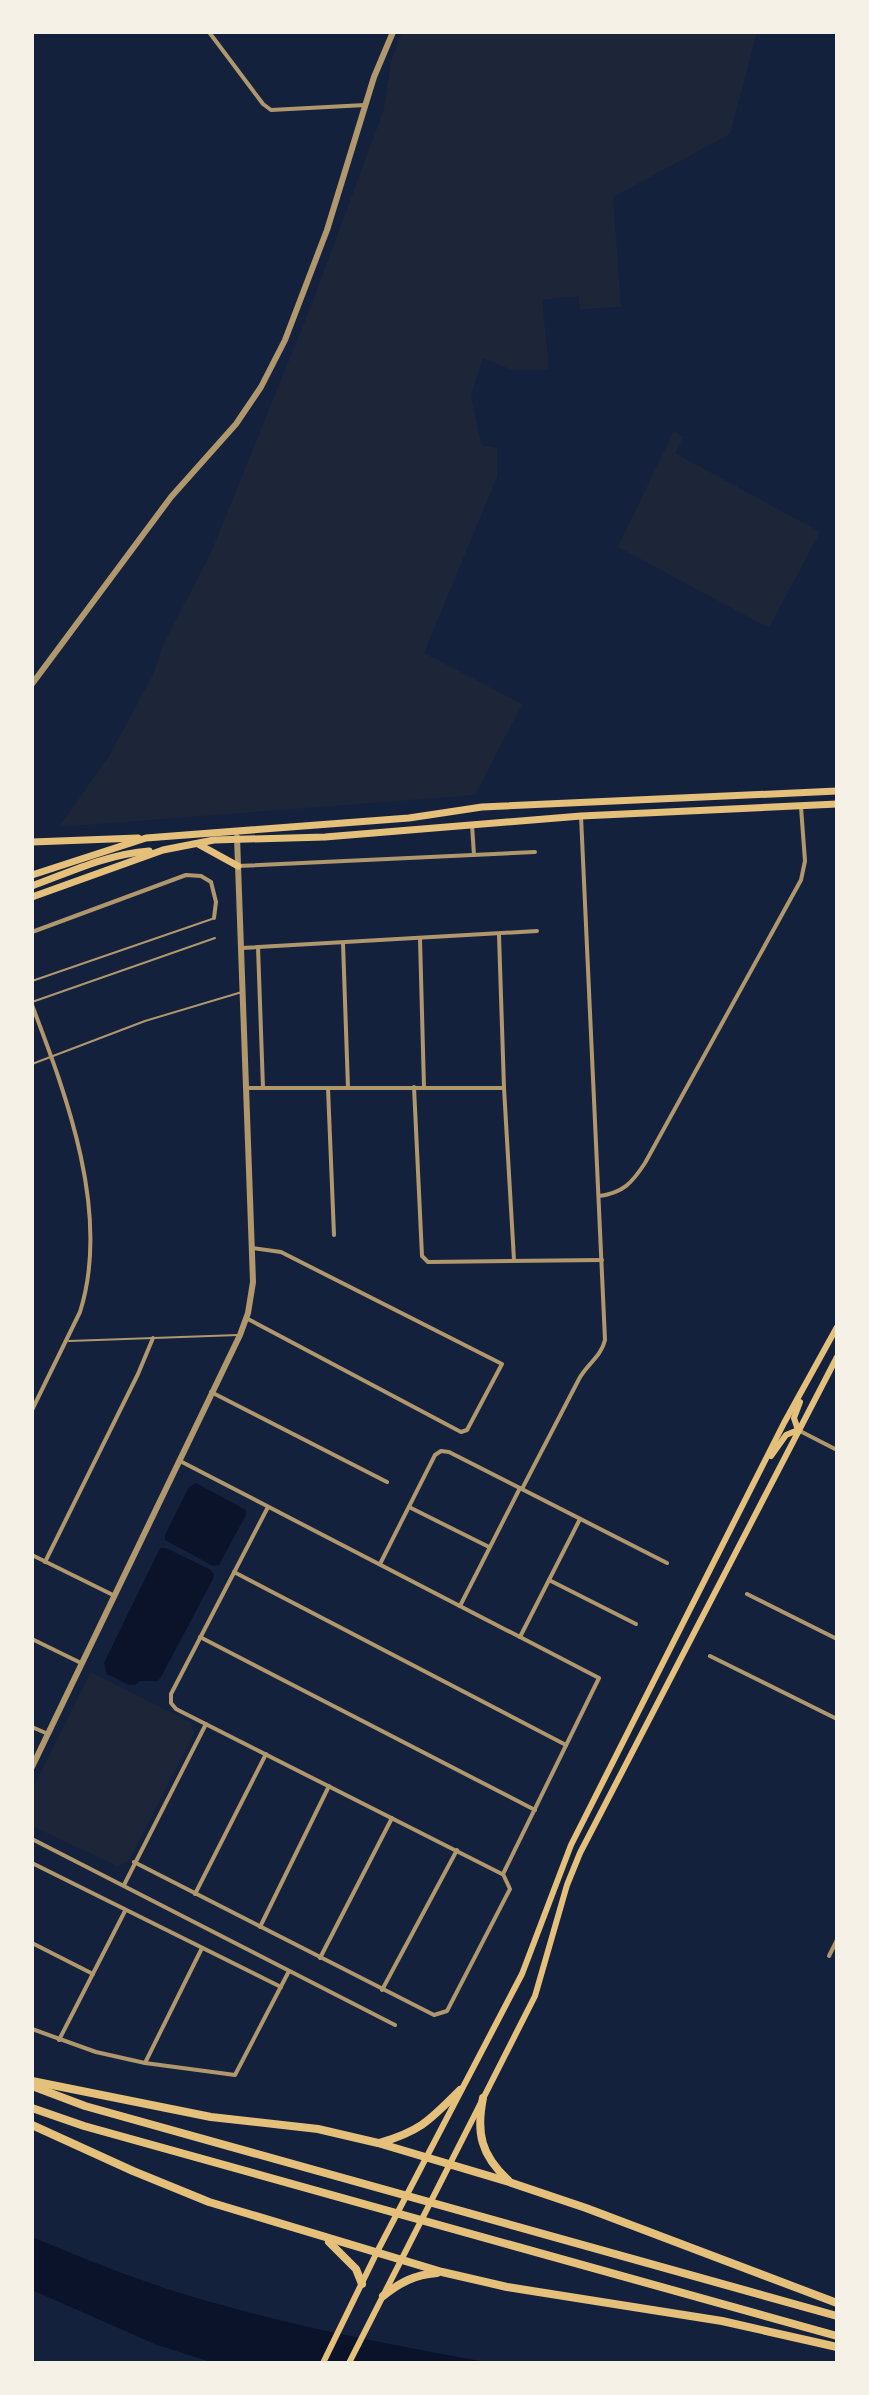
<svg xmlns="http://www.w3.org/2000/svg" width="869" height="2395" font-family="Arial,sans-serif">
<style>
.green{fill:#1d2539}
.water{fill:#0b132b}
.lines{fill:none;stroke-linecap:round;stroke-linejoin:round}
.service{stroke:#b1986c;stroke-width:2}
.minor{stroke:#b1986c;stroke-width:4}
.tertiary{stroke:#b1986c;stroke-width:6}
.secondary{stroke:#e5c07b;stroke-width:6}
.primary{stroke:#e5c07b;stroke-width:7}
.motorway{stroke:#e5c07b;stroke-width:8}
</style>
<rect width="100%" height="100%" fill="#14213d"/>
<g class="green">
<polygon points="402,32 757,32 730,134 613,197 621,307 580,309 578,296 542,300 549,370 512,370 483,358 471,395 481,445 497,448 497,477 424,653 522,704 475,795 59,827 109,756 153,675 163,645 211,553 313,301 384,109 391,61"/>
<polygon points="674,431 683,437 675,453 820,532 769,628 618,547"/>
<polygon points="91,1672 191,1723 194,1733 129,1861 117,1866 32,1826 32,1790"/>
</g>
<g class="water">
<polygon points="196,1483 246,1510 246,1515 219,1565 213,1566 165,1540 165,1535 189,1487"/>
<polygon points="160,1548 166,1548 211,1570 214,1574 213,1579 161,1677 158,1681 140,1681 135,1685 129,1685 107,1674 104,1663"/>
<path d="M32 2237C94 2263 157 2288 222 2305 310 2330 401 2346 491 2363H214L157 2345 32 2290Z"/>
</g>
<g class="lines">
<g class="service">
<polyline points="32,981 212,919"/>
<polyline points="32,1002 215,938"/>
<polyline points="32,1064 145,1021 242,992"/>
<polyline points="69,1341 238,1335"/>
</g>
<g class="minor">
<polyline points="209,32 263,104 271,110 365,105"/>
<polyline points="472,825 474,855"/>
<polyline points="238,866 535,852"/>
<polyline points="32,932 186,875 201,876 211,882 216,902 214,918"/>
<polyline points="499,935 504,1088 514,1260"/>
<polyline points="420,939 424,1087"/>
<polyline points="343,943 348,1088"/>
<polyline points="258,947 263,1088"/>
<polyline points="242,948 537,931"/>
<path d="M32 1005C67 1097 111 1214 80 1312L32 1410"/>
<polyline points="414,1087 422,1256 428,1262 602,1260"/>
<polyline points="247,1088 504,1088"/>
<polyline points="328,1088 334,1235"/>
<path d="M599 1196C623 1193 632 1183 645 1163L801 880 805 861 801 807"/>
<polyline points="246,1318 461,1432 467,1430 502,1364 281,1252 252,1248"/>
<polyline points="211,1392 387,1482"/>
<polyline points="800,1431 837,1450"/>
<polyline points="180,1461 599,1678 503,1874"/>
<path d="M522 1489 579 1379C587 1364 601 1357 605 1340L581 816"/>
<polyline points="268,1507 171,1694 171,1703 176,1709 502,1874"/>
<polyline points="409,1507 489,1547"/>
<polyline points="32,1555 113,1595"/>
<polyline points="45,1562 138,1374 153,1338"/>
<polyline points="380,1564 435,1455 441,1451 449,1452 667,1563"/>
<polyline points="234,1572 566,1745"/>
<polyline points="549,1580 636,1624"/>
<polyline points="747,1594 837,1639"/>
<polyline points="460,1606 520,1488"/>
<polyline points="200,1637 535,1810"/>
<polyline points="520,1637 580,1519"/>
<polyline points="32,1639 81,1663"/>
<polyline points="710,1656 837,1719"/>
<polyline points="32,1727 48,1734"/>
<polyline points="32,1839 395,2025"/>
<polyline points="134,1862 434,2015 447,2011 510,1889 503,1874"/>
<polyline points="32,1863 281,1987"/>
<polyline points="124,1885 206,1724"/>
<polyline points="195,1894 266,1754"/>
<polyline points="260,1927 329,1786"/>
<polyline points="32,1943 93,1974"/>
<polyline points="829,1956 837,1940"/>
<polyline points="320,1958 392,1818"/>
<polyline points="382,1990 457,1850"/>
<polyline points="32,2029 96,2052 145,2063 235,2075 289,1971"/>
<polyline points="59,2040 125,1911"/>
<polyline points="145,2063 202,1948"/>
</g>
<g class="tertiary">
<polyline points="32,684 171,497 236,424 261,387 285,340 327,230 374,77 393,32"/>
<polyline points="32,1767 240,1335 248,1313 253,1282 237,837"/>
</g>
<g class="secondary">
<polyline points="798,1430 794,1418 800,1402"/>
<polyline points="771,1456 786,1435 798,1430"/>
<polyline points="323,2363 377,2252 522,1974 571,1845 784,1423 837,1327"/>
<polyline points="349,2363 535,1996 567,1885 580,1853 837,1357"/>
</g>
<g class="primary">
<polyline points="32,842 138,838"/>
<polyline points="198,844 238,866"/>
<polyline points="32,875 146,838 409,818 482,807 837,791"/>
<path d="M32 886C70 872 108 854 149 851"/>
<polyline points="32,897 163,850 214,840 325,837 581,816 837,804"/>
</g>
<g class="motorway">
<polyline points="32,2081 211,2117 318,2129 378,2143 509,2182 586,2208 837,2303"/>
<polyline points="32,2086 85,2106 837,2316"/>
<path d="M483 2098C476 2133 481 2155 508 2180"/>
<polyline points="32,2108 84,2126 837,2336"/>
<polyline points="32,2125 133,2171 209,2202 442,2272 507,2287 722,2321 837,2347"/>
<path d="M379 2143C421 2131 430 2120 460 2090"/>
<polyline points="329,2242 356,2269 362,2284"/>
<path d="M383 2296C401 2282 414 2275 437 2273"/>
</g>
</g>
<rect width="869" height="2395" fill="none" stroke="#f6f1e7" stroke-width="68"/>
</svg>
